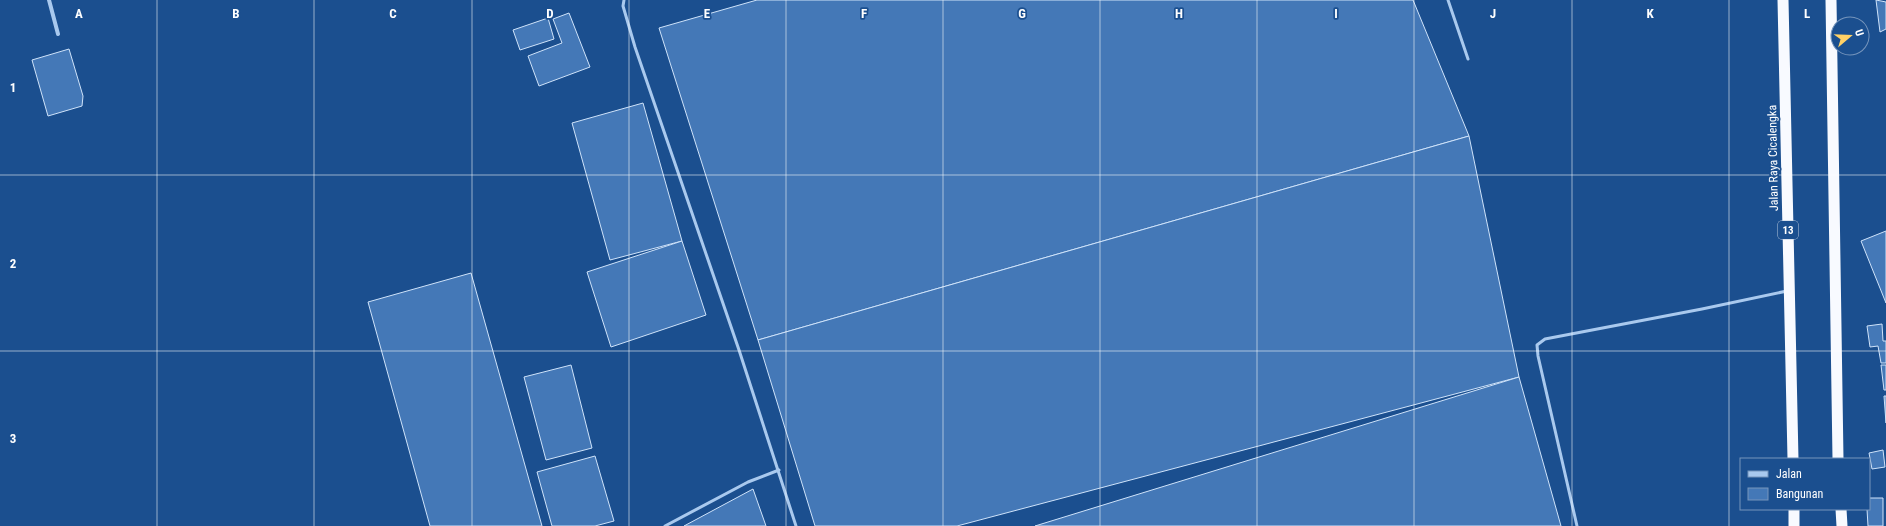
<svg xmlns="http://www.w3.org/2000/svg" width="1886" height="526" font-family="'Roboto Condensed',sans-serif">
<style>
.building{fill:#4478b7;stroke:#cfe3fa}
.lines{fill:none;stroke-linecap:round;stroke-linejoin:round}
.service{stroke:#a9c9ee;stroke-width:3}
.minor{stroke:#a9c9ee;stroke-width:4}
.trunk{stroke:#f8faff;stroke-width:11}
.grid{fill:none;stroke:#fff;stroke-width:1;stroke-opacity:0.55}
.labels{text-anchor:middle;stroke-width:3.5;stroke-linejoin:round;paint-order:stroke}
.shield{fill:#1b4f8f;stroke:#bbcadd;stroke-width:1}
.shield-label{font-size:11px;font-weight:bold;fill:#fff}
.street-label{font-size:12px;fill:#fff;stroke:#1b4f8f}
.grid-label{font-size:13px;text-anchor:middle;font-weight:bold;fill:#fff;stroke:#1b4f8f;stroke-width:3.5;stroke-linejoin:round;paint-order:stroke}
</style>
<rect width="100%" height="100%" fill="#1b4f8f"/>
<g class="building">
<polygon points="757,0 1413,0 1469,136 758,340 659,28"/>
<polygon points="1876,0 1886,2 1886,29 1880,32"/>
<polygon points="569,13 590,67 539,86 528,56 562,43 553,19"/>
<polygon points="548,18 554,39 520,50 513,30"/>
<polygon points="69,49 83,96 82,106 48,116 32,60"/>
<polygon points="643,103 682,241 610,260 572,123"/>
<polygon points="1469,136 1519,377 957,526 815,526 758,340"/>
<polygon points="1886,231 1886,303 1861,241"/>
<polygon points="682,241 706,315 611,347 587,272"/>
<polygon points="471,273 542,526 430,526 368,302"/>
<polygon points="1882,324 1883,341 1886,341 1886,363 1881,363 1878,346 1870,347 1867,326"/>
<polygon points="571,365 592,448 546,460 524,377"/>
<polygon points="1881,365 1886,365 1886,390 1884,390"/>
<polygon points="1519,377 1561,526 1035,526"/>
<polygon points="1884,396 1886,396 1886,423"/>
<polygon points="1883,450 1885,467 1872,469 1869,453"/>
<polygon points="595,456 614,521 595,526 552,526 537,472"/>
<polygon points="753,489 766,526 684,526"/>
<polygon points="1869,498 1883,498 1883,526 1868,526 1867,509 1869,509"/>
</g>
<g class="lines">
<g class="service">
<polyline points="624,0 623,6 635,47 739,350 796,526"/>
<polyline points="1448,0 1468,59"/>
<polyline points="665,526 748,482 779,470"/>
<polyline points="1577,526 1538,356 1537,345 1545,339 1702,309 1787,291"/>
</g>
<polyline class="minor" points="49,0 58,34"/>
<g class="trunk">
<polyline points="1783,0 1793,459"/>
<polyline points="1831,0 1838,459"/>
<polyline points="1794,509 1794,526"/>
<polyline points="1841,509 1842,526"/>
</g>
</g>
<path class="grid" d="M157 0V526M314 0V526M472 0V526M629 0V526M786 0V526M943 0V526M1100 0V526M1257 0V526M1414 0V526M1572 0V526M1729 0V526M0 175H1886M0 351H1886"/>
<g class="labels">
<rect class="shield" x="1778" y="221" width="20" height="18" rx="3"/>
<g class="shield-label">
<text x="1788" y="234">13</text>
</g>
<g class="street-label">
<text transform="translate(1773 158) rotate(-91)" y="4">Jalan Raya Cicalengka</text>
</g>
</g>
<g class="grid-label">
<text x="79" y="18">A</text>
<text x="236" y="18">B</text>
<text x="393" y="18">C</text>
<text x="550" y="18">D</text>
<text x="707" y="18">E</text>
<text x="864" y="18">F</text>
<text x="1022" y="18">G</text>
<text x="1179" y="18">H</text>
<text x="1336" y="18">I</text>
<text x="1493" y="18">J</text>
<text x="1650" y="18">K</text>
<text x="1807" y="18">L</text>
<text x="13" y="92">1</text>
<text x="13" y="268">2</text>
<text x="13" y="443">3</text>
</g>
<rect x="1740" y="458" width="130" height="52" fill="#1b4f8f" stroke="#7695bc"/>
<rect x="1748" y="471" width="20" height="6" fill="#a9c9ee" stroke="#7695bc"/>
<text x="1776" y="478" font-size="12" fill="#ffffff">Jalan</text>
<rect x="1748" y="488" width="20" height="12" fill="#4478b7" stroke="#7695bc"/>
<text x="1776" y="498" font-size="12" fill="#ffffff">Bangunan</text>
<g transform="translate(1850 36) rotate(71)"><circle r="19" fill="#1b4f8f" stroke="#7695bc"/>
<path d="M0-3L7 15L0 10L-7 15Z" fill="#ffd166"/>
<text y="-6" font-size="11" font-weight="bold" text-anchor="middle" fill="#ffffff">U</text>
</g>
</svg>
